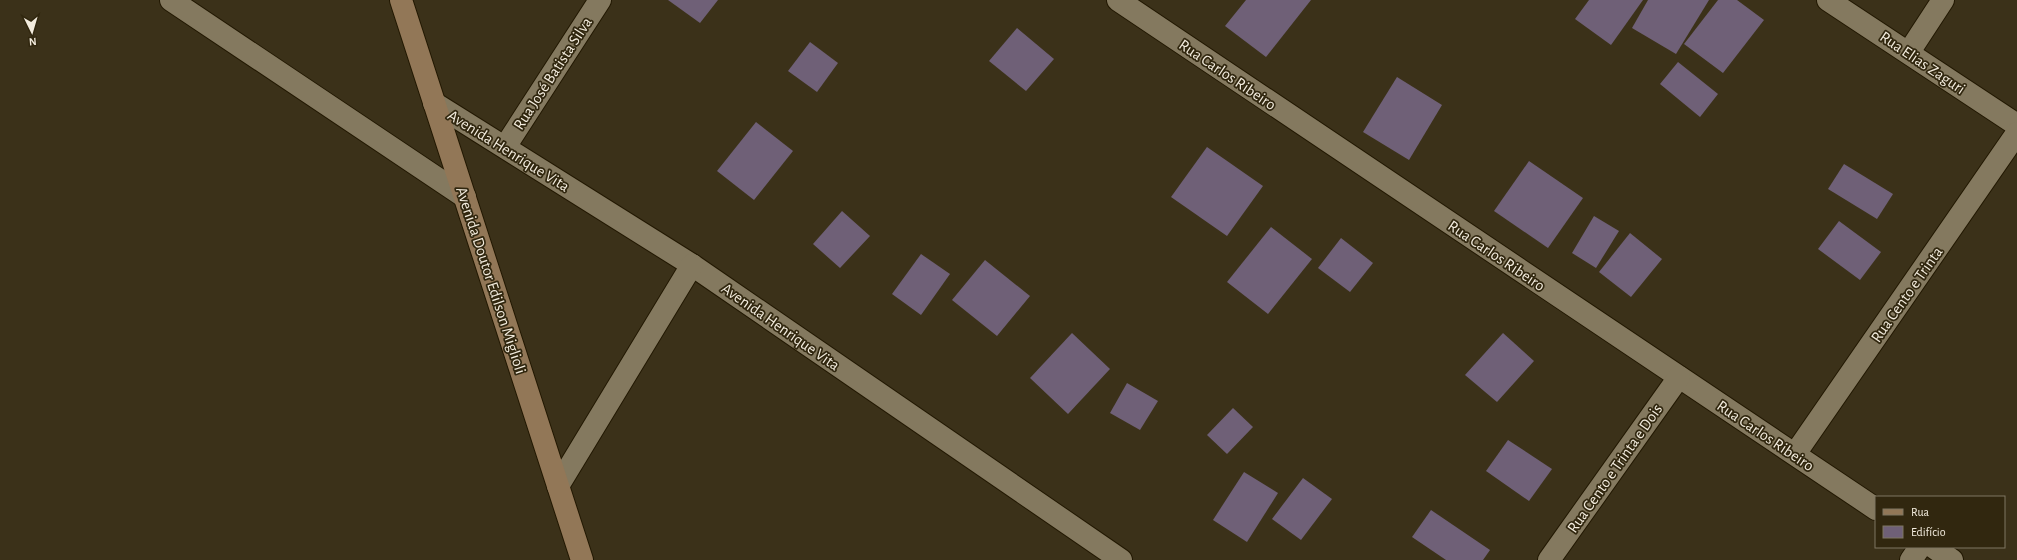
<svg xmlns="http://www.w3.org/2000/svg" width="2017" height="560" font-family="'Alegreya Sans',sans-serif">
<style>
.building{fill:#6f6077}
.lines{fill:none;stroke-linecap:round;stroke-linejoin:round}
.street-casing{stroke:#221802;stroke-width:24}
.secondary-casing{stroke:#221802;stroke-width:24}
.street{stroke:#84795f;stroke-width:22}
.secondary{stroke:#927757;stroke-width:22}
.labels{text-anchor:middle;stroke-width:3.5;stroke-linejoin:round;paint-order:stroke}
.street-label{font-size:16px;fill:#f3ecde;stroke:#31270f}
</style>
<rect width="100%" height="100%" fill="#3b3119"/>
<g class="building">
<polygon points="668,0 718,0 700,23"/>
<polygon points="1246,0 1311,0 1266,57 1225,26"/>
<polygon points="1589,0 1643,0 1611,45 1575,19"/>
<polygon points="1648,0 1709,0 1676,54 1632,28"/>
<polygon points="1718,0 1737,0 1764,20 1723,73 1684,44"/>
<polygon points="1017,28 1054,59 1026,91 989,61"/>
<polygon points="810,42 838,63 817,92 788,71"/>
<polygon points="1678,62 1718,94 1700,117 1660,84"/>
<polygon points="1397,77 1442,105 1409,160 1363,132"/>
<polygon points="756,122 793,151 754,200 717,171"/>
<polygon points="1207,147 1263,186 1227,236 1171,197"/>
<polygon points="1529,161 1583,198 1548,248 1494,211"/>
<polygon points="1844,164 1893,194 1877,219 1828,189"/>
<polygon points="842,211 870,236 840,268 813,244"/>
<polygon points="1594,216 1619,231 1596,268 1572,253"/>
<polygon points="1839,221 1881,252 1860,280 1818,249"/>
<polygon points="1271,227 1312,259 1268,314 1227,282"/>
<polygon points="1630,233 1662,259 1631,297 1599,272"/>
<polygon points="1341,238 1373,263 1350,292 1318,268"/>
<polygon points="921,254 950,274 921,315 892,294"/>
<polygon points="985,260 1030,296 997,336 952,300"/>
<polygon points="1072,333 1110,369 1068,414 1030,378"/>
<polygon points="1503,333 1534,361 1497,402 1465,375"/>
<polygon points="1127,383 1158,401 1140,430 1110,413"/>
<polygon points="1233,408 1253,427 1227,454 1207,435"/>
<polygon points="1508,440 1552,469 1529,501 1486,471"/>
<polygon points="1244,472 1278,493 1247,542 1213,520"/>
<polygon points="1303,478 1332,499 1301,540 1272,519"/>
<polygon points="1431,510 1490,550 1483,560 1446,560 1412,537"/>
</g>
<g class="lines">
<g class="street-casing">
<g id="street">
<polyline points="171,0 465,197"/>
<polyline points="1118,0 1876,509"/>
<polyline points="1828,0 2017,125"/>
<polyline points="1909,52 1943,0"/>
<polyline points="434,103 692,265 1121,560"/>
<polyline points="505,147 600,0"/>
<polyline points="1795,454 2017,133"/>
<polyline points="558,486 692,265"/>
<polyline points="1933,547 1952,560"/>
<polyline points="1549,560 1679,377"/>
<polyline points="1911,560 1920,547"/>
</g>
</g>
<g class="secondary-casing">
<polyline id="secondary" points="401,0 582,560"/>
</g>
<use href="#street" class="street"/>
<use href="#secondary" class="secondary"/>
</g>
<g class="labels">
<g class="street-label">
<text transform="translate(1923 62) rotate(34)" y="6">Rua Elias Zaguri</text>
<text transform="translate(552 73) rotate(-57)" y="6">Rua José Batista Silva</text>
<text transform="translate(1228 74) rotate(34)" y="6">Rua Carlos Ribeiro</text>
<text transform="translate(509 150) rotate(32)" y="6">Avenida Henrique Vita</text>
<text transform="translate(1497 255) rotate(34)" y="6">Rua Carlos Ribeiro</text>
<text transform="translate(492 280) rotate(72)" y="6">Avenida Doutor Edilson Miglioli</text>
<text transform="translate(1906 294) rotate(-55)" y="6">Rua Cento e Trinta</text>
<text transform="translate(781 326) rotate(35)" y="6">Avenida Henrique Vita</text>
<text transform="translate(1766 435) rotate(34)" y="6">Rua Carlos Ribeiro</text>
<text transform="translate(1614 468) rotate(-55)" y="6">Rua Cento e Trinta e Dois</text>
</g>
</g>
<rect x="1875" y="496" width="130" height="52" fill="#31270f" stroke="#7f7662"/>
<rect x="1883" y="509" width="20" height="6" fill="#927757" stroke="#7f7662"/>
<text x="1911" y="516" font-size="12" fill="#f3ecde">Rua</text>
<rect x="1883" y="526" width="20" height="12" fill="#6f6077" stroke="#7f7662"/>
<text x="1911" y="536" font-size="12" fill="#f3ecde">Edifício</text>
<g transform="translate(32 32) rotate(175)" stroke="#31270f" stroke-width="3" paint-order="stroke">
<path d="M0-3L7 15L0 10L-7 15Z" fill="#f3ecde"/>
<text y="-6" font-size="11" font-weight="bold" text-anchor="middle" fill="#f3ecde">N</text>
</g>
</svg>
